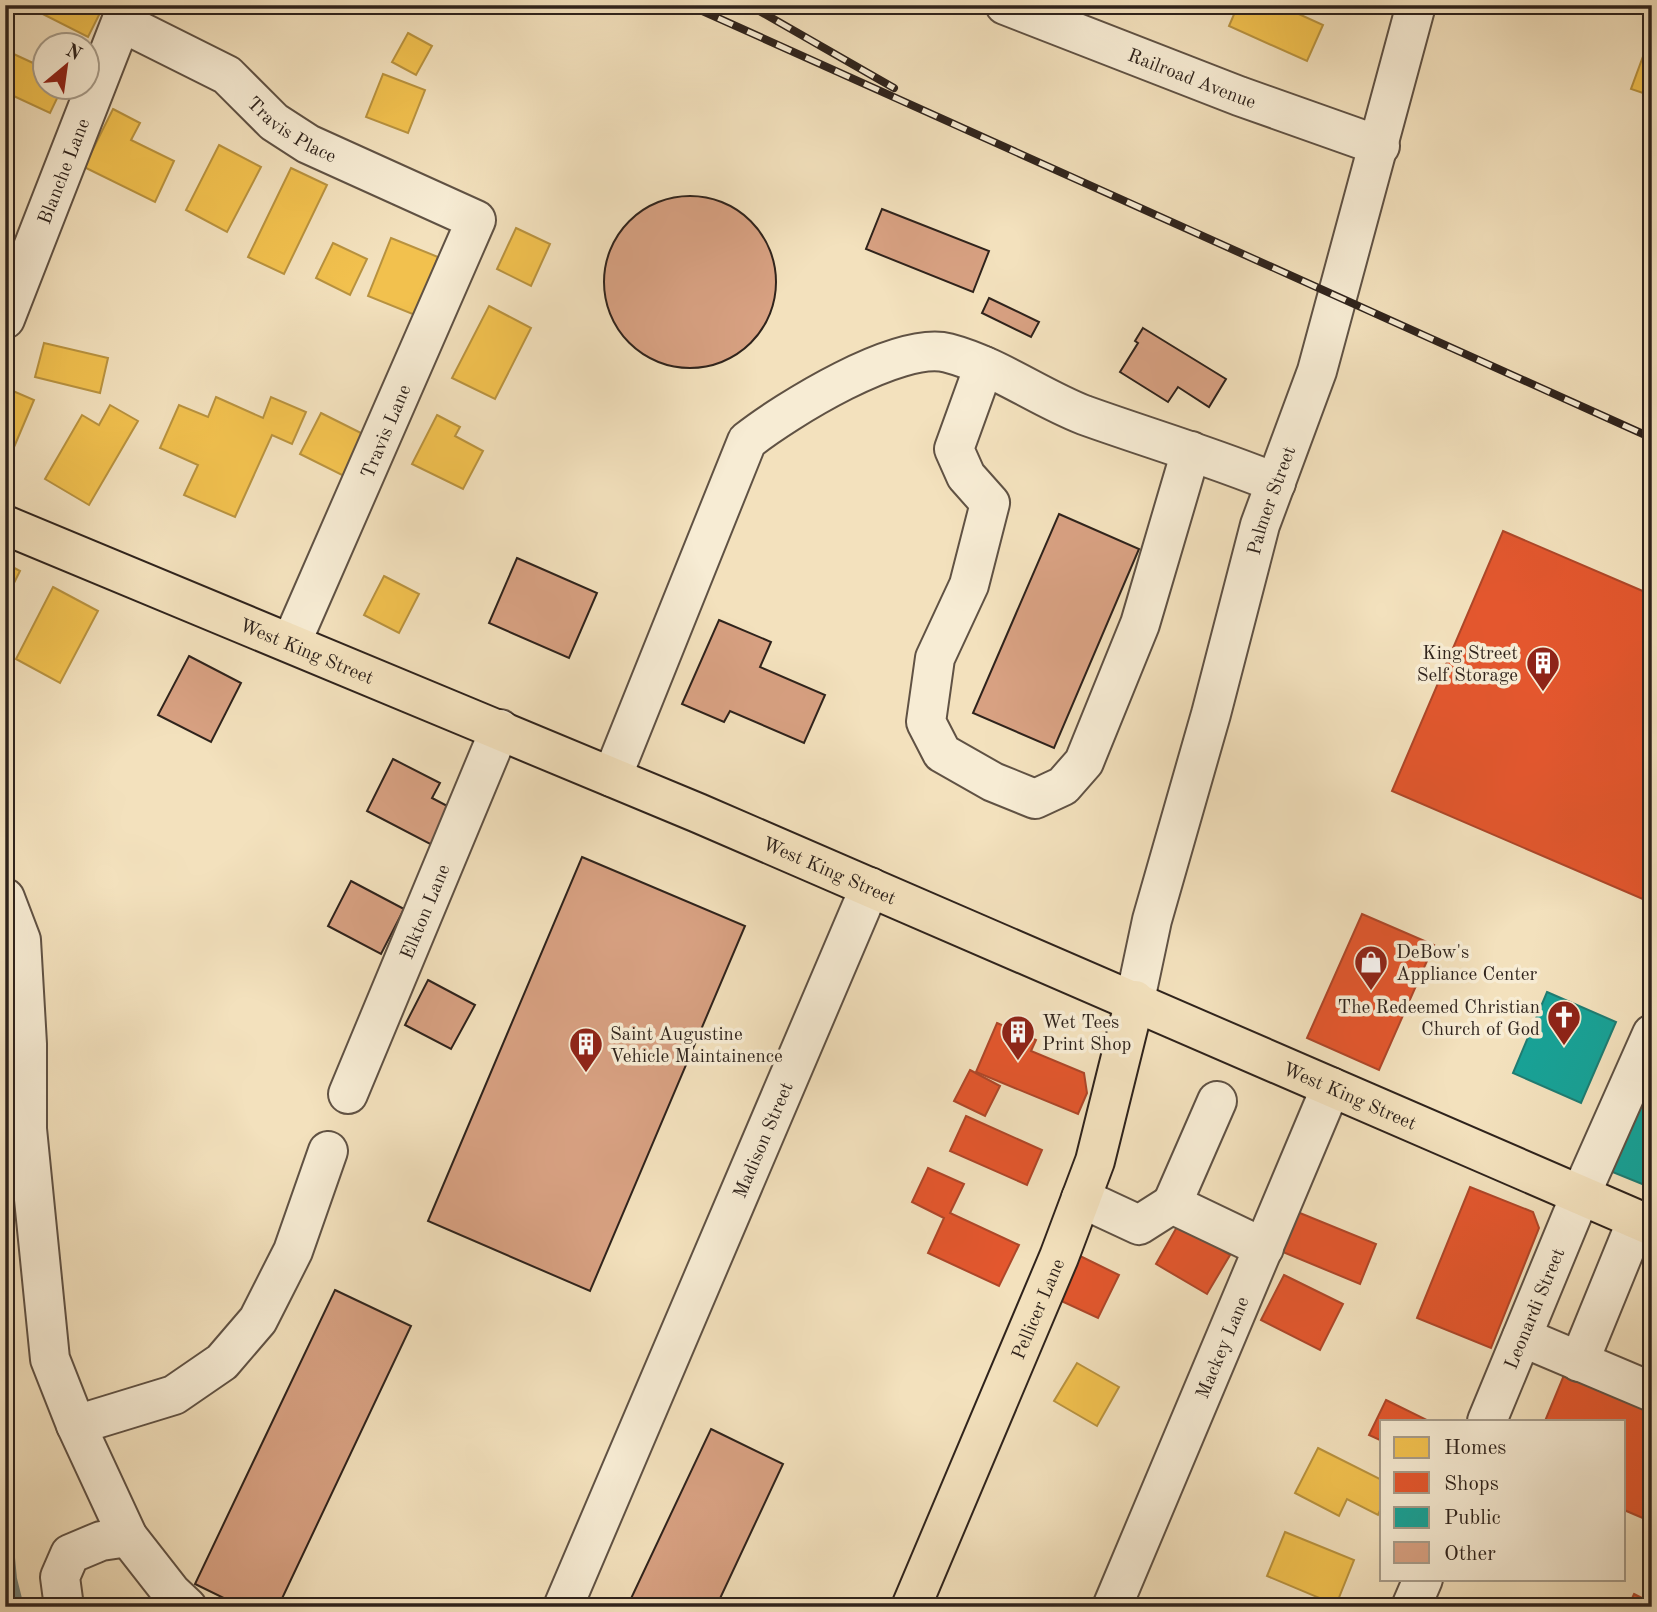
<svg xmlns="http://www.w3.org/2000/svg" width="1657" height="1612" font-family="'Old Standard TT',serif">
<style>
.homes{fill:#f2c14e;stroke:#b8923f;stroke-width:2}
.shops{fill:#e4572e;stroke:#ae4729;stroke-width:2}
.public{fill:#17a398;stroke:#1e7d73;stroke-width:2}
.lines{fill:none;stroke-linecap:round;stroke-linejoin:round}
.stream{stroke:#707f78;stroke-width:10}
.building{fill:#d8a182;stroke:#2f231c;stroke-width:2}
.minor-casing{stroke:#605244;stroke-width:42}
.major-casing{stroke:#2f231c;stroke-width:42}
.minor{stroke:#f7ecd4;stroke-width:38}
.major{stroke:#f3e1bd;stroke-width:38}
.rail-casing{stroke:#2f231c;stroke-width:8}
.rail{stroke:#f7ecd4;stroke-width:5;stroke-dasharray:16;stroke-linecap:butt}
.labels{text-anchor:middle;stroke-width:7;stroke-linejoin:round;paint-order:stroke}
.street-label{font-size:19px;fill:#2f231c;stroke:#f7ecd4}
.poi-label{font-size:19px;fill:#2f231c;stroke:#f7ecd4;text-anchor:start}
</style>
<rect width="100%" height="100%" fill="#f3e1bd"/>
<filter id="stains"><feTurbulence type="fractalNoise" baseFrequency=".00286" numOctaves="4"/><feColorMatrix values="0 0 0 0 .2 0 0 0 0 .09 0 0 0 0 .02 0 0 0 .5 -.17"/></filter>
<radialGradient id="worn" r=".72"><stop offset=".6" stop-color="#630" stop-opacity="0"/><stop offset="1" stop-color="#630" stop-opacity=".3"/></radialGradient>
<g class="homes">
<polygon points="25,5 104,5 88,37"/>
<polygon points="1238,5 1279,5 1323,25 1307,61 1229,26"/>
<polygon points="1652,32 1652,96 1631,89"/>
<polygon points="408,33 432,46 416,75 392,62"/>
<polygon points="5,50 46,69 46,88 62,88 50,113 5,92"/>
<polygon points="383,74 425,90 408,133 366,117"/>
<polygon points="113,109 140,123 131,140 174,161 155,202 84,167"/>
<polygon points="219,145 261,167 227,232 186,210"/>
<polygon points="291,168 327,185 284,274 248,257"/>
<polygon points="516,228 550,244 531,286 497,269"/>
<polygon points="391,238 438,257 415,315 368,296"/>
<polygon points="333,243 367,259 350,295 316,278"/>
<polygon points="489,306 531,328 495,399 452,378"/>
<polygon points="44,343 108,358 100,393 35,377"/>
<polygon points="6,388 34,400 6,466 5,391"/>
<polygon points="216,397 263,418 271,397 306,412 292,444 272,435 235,517 184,495 198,465 160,448 179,405 208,417"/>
<polygon points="110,405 138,421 89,505 45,479 82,415 99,425"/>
<polygon points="321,413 365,435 344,476 300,454"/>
<polygon points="437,415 460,427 455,436 483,451 463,489 412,464"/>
<polygon points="5,563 20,571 5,601"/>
<polygon points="384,576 419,594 399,633 364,615"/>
<polygon points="53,587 98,611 60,683 16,659"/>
<polygon points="1077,1363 1119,1387 1097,1426 1054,1401"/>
<polygon points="1318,1448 1382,1480 1382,1506 1378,1515 1347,1499 1339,1516 1295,1493"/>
<polygon points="1285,1532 1354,1560 1336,1605 1267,1576"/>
</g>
<g class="shops">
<polygon points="1503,531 1652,595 1652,903 1392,791"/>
<polygon points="1362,914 1434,945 1379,1070 1307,1038"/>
<polygon points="997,1023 1036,1040 1031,1051 1084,1073 1087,1093 1078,1114 976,1072"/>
<polygon points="970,1070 1000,1086 985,1116 954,1101"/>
<polygon points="966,1116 1042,1150 1027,1185 950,1151"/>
<polygon points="928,1168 964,1184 950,1213 1019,1245 999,1286 928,1253 944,1218 912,1202"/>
<polygon points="1470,1187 1533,1212 1539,1228 1491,1348 1417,1318"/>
<polygon points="1295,1211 1376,1244 1360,1284 1278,1250"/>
<polygon points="1178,1225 1230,1255 1207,1294 1156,1264"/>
<polygon points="1078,1255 1119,1275 1098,1318 1057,1299"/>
<polygon points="1284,1275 1343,1304 1320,1350 1261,1320"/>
<polygon points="1564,1375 1652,1412 1652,1522 1624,1510 1624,1421 1545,1421"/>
<polygon points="1386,1400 1427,1420 1427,1421 1382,1421 1382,1441 1369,1435"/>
<polygon points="1634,1594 1652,1603 1652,1607 1628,1607"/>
</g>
<g class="public">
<polygon points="1547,992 1616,1022 1581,1103 1513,1073"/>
<polygon points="1652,1068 1652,1188 1610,1171"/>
</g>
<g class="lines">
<polyline class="stream" points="5,1505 12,1579 19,1607"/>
</g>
<g class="building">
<circle cx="690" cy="282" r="86"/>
<polygon points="882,209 989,251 973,292 866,249"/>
<polygon points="989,298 1039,322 1031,337 982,313"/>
<polygon points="1143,328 1226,379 1209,407 1178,387 1168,402 1120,372 1138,343 1135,341"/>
<polygon points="1059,514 1139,549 1054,748 973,713"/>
<polygon points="517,558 597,593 569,658 489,623"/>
<polygon points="719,620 771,642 760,667 825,695 804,743 730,711 724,722 682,704"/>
<polygon points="189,656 241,683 211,742 158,715"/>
<polygon points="393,759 440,783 432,798 453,809 434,846 367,811"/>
<polygon points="582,857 745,926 590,1291 428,1221"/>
<polygon points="351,881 404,909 381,954 328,926"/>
<polygon points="428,980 475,1005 451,1049 405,1025"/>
<polygon points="335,1290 411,1326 278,1607 242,1607 195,1584"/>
<polygon points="711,1429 783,1464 716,1607 627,1607"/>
</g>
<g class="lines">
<g class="minor-casing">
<g id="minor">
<path id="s1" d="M1005 5 1239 96 1380 146"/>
<path id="s2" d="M5 319 121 22 227 75 274 122 308 144 476 220 292 641"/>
<polyline points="984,366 954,449 966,476 990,503 969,585 935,658 926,722 942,753 993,782 1035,799 1063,786 1084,762 1140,624 1191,451"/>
<path d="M612 777 747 441C785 411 899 340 948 353 997 366 1038 397 1084 415 1148 438 1213 457 1276 483"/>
<polyline points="5,898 21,940 27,1044 27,1129 50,1359 76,1425 128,1537 171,1592 187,1607"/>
<path id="s3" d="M1135 1000 1152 920 1211 714 1260 525 1317 371 1416 5"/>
<path id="s4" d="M348 1094 500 729"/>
<polyline points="1081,1198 1139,1225 1172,1204 1264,1248"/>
<polyline points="1172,1204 1217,1101"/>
<polyline points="1522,1337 1652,1392"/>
<polyline points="1579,1362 1637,1220"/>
<path id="s5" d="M1487 1421 1580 1196 1652 1034"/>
<polyline points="76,1425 174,1395 222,1362 258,1320 293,1251 328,1151"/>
<polyline points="64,1607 60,1577 70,1554 101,1541 128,1537"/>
<path id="s6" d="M563 1607 870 887"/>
<path id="s7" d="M1112 1607 1331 1087"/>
<polyline points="1411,1607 1423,1579"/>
</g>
</g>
<g class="major-casing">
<g id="major">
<path id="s8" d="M5 525 698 813 1652 1226"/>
<path id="s9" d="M911 1607 1059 1257 1095 1161 1135 1000"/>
</g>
</g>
<use href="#minor" class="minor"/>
<use href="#major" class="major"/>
<g class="rail-casing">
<g id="rail">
<polyline points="689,5 1652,438"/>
<polyline points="749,5 894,88"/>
</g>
</g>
<use href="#rail" class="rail"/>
</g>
<defs>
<g id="building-pin" transform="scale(1.75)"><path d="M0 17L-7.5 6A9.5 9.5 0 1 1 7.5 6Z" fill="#8f2418" stroke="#f7ecd4"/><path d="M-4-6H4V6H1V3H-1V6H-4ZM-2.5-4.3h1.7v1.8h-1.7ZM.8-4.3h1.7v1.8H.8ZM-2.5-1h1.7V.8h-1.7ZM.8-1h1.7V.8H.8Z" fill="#fff"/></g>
<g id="shop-pin" transform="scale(1.75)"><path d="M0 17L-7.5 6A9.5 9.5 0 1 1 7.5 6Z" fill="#8f2418" stroke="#f7ecd4"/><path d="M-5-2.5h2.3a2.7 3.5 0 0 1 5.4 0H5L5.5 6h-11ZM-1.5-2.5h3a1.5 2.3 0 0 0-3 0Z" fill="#fff"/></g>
<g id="church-pin" transform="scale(1.75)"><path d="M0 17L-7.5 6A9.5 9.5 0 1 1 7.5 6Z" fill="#8f2418" stroke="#f7ecd4"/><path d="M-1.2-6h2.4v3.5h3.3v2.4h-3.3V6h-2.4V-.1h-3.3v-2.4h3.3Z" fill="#fff"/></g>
</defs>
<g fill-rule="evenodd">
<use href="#building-pin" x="1543" y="663"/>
<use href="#shop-pin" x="1371" y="962"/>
<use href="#church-pin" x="1564" y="1017"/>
<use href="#building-pin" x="1018" y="1032"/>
<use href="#building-pin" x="586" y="1044"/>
</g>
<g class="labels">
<g class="street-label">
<text dy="7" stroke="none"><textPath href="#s1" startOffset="201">Railroad Avenue</textPath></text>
<text dy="7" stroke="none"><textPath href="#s2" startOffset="523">Travis Place</textPath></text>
<text dy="7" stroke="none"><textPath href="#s2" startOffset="159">Blanche Lane</textPath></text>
<text transform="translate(385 431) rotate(-67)" y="7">Travis Lane</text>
<text dy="7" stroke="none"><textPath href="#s3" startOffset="518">Palmer Street</textPath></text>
<text dy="7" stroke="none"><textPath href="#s8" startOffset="327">West King Street</textPath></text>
<text dy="7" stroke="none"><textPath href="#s8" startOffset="894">West King Street</textPath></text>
<text dy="7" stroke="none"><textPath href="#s4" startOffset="198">Elkton Lane</textPath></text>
<text dy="7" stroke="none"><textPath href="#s8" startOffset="1461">West King Street</textPath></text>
<text dy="7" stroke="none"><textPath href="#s6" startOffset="508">Madison Street</textPath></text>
<text dy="7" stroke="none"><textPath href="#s9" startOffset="324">Pellicer Lane</textPath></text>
<text dy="7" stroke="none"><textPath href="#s5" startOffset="122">Leonardi Street</textPath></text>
<text dy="7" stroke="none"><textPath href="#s7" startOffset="282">Mackey Lane</textPath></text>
</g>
<g class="poi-label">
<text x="1518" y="659" text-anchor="end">King Street<tspan x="1518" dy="22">Self Storage</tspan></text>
<text x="1396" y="958">DeBow's<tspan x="1396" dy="22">Appliance Center</tspan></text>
<text x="1540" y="1013" text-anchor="end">The Redeemed Christian<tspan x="1540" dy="22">Church of God</tspan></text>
<text x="1042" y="1028">Wet Tees<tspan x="1042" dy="22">Print Shop</tspan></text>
<text x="610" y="1040">Saint Augustine<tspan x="610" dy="22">Vehicle Maintainence</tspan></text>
</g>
</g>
<rect width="1657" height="1612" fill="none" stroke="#f3e1bd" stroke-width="28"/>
<rect x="7" y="7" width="1643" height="1598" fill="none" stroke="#2f231c" stroke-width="3.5"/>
<rect x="14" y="14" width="1629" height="1584" fill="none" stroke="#2f231c" stroke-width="2"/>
<rect x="1380" y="1420" width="245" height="161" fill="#f7ecd4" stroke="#a79c8a" stroke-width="2"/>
<rect x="1394" y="1437" width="35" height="21" fill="#f2c14e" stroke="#a79c8a" stroke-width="2"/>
<text x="1444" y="1454" font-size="21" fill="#2f231c">Homes</text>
<rect x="1394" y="1472" width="35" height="21" fill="#e4572e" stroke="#a79c8a" stroke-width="2"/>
<text x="1444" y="1490" font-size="21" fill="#2f231c">Shops</text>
<rect x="1394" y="1507" width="35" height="21" fill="#17a398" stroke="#a79c8a" stroke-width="2"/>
<text x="1444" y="1524" font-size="21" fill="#2f231c">Public</text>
<rect x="1394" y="1542" width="35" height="21" fill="#d8a182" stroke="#a79c8a" stroke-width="2"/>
<text x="1444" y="1560" font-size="21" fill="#2f231c">Other</text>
<g transform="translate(66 66) rotate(29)"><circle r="33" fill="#f7ecd4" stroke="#a79c8a" stroke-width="2"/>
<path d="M0-5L12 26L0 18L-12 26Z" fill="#8f2418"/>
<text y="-10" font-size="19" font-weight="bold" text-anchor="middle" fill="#2f231c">N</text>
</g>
<rect width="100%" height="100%" filter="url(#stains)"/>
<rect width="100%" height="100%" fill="url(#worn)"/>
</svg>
